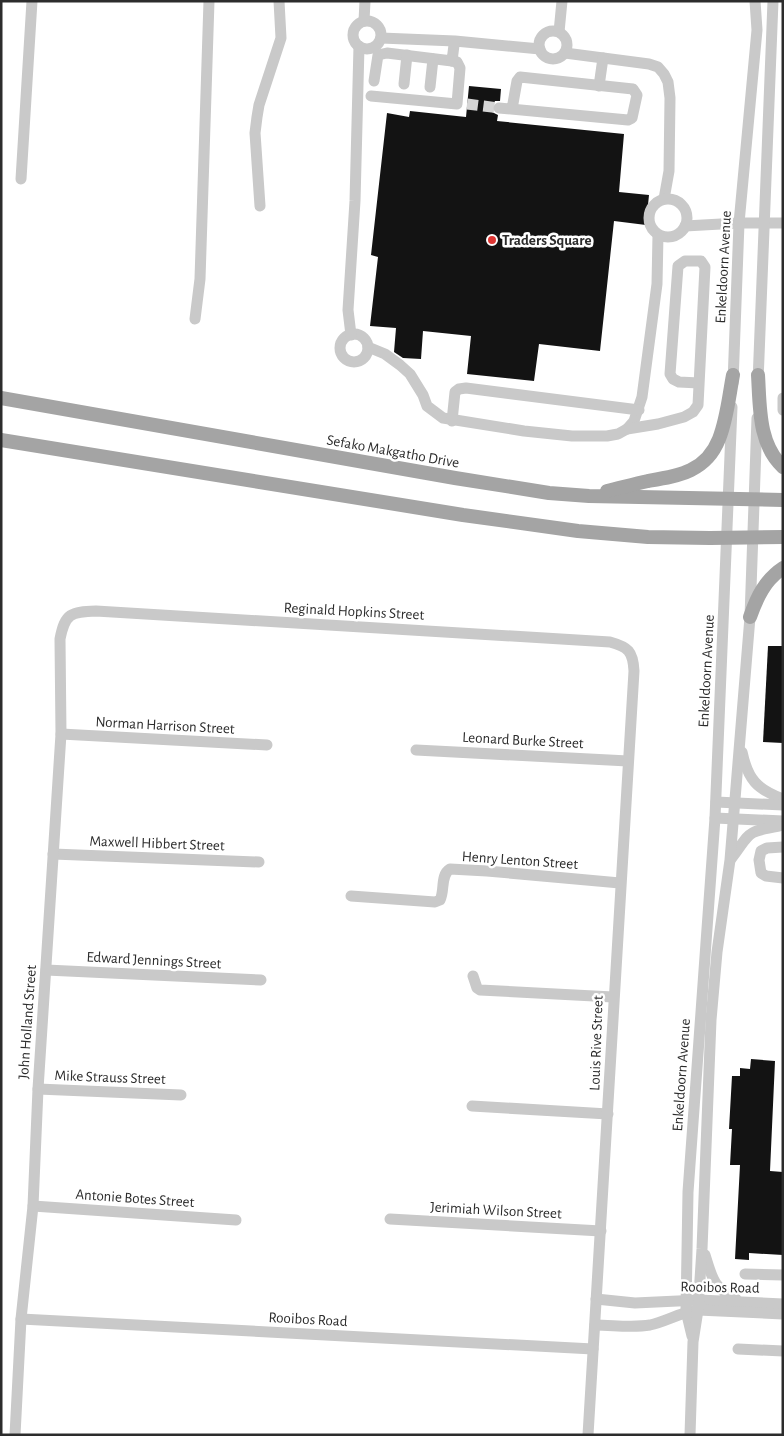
<svg xmlns="http://www.w3.org/2000/svg" width="784" height="1436" font-family="'Alegreya Sans',sans-serif">
<style>
.building{fill:#131313}
.lines{fill:none;stroke-linecap:round;stroke-linejoin:round}
.minor-tunnel{stroke:#d5d5d5;stroke-width:11;stroke-dasharray:11 5.5;stroke-linecap:butt}
.minor{stroke:#c9c9c9;stroke-width:11}
.major{stroke:#a4a4a4;stroke-width:14}
.poi-dot{fill:#de3633;stroke:#fff;stroke-width:2}
.labels{text-anchor:middle;stroke-width:5;stroke-linejoin:round;paint-order:stroke}
.poi-label{font-size:15px;font-weight:bold;fill:#2c2c2c;stroke:#fff;text-anchor:start}
.street-label{font-size:15px;fill:#2c2c2c;stroke:#fff}
</style>
<rect width="100%" height="100%" fill="#fff"/>
<g class="building">
<polygon points="469,86 501,89 500,101 495,101 492,107 492,112 498,115 497,121 624,134 619,192 649,195 646,225 614,221 600,351 539,344 534,381 467,374 471,336 423,331 421,359 403,358 394,352 396,328 370,326 378,257 371,255 387,113 409,117 410,111 466,117"/>
<polygon points="768,646 783,646 783,743 763,742"/>
<polygon points="751,1059 775,1061 770,1171 783,1172 783,1255 749,1253 749,1260 735,1259 740,1165 730,1165 732,1129 729,1129 732,1076 740,1076 740,1068 750,1069"/>
</g>
<g class="lines">
<polyline class="minor-tunnel" points="467,104 499,108"/>
<g class="minor">
<circle cx="367" cy="35" r="14"/>
<polyline points="364,21 365,1"/>
<circle cx="553" cy="45" r="14"/>
<polyline points="559,32 562,1"/>
<polyline points="381,38 455,41 540,49"/>
<polyline points="565,53 649,64 658,67 664,74 668,82 670,98 669,171 664,199"/>
<polyline points="374,81 378,55 387,53 452,61 454,45"/>
<polyline points="404,84 407,55"/>
<polyline points="599,86 603,58"/>
<polyline points="430,87 433,59"/>
<polyline points="371,96 457,104 460,68 457,62 452,61"/>
<polyline points="499,108 628,120 632,118 637,95 633,89 520,77 517,81 512,109"/>
<polyline points="21,179 32,1"/>
<circle cx="668" cy="218" r="19"/>
<polyline points="260,206 255,133 257,117 259,105 281,38 279,1"/>
<polyline points="685,226 739,223 783,223"/>
<polyline points="195,319 200,279 209,1"/>
<circle cx="354" cy="348" r="14"/>
<polyline points="351,335 348,310 355,201 359,46"/>
<polyline points="368,347 385,354 400,365 410,374 423,395 427,406 443,418 524,431 572,436 607,436 618,434 627,429 634,421 642,397 657,284 658,235"/>
<polyline points="758,382 773,1"/>
<polyline points="733,383 739,223 757,30 755,1"/>
<polyline points="783,398 783,410"/>
<polyline points="452,421 455,392 459,389 466,388 639,410"/>
<polyline points="627,429 658,424 684,417 693,412 698,405 705,267 701,261 685,261 678,266 670,374 673,379 679,382 699,383"/>
<polyline points="61,734 267,745"/>
<polyline points="416,750 628,761"/>
<path d="M742 752C748 780 757 789 783 799"/>
<polyline points="716,802 783,805"/>
<polyline points="715,818 783,821"/>
<polyline points="783,847 767,848 761,851 759,860 761,873 766,876 783,878"/>
<polyline points="53,854 259,862"/>
<path d="M731 859C751 833 744 832 779 826"/>
<path d="M351 896 435 902 440 900C445 891 440 875 450 869L487 871 620 883"/>
<polyline points="46,970 261,980"/>
<polyline points="473,976 477,988 480,990 613,997"/>
<polyline points="38,1089 181,1095"/>
<polyline points="472,1106 608,1114"/>
<polyline points="33,1206 236,1220"/>
<polyline points="390,1219 601,1231"/>
<path d="M705 1255C712 1277 713 1288 736 1299"/>
<polyline points="745,1274 783,1275"/>
<polyline points="596,1299 635,1303 699,1300 783,1304"/>
<polyline points="21,1319 593,1349"/>
<path d="M595 1325C613 1325 632 1328 650 1325 667 1321 681 1312 698 1310L783 1314"/>
<polyline points="692,1336 686,1311 688,1192 715,818 732,407"/>
<polyline points="738,1349 783,1351"/>
<path d="M15 1435 21 1319 33 1206 38 1089 61 734 60 639C65 613 71 612 96 611L610 642C628 647 633 651 634 671L588 1435"/>
<polyline points="690,1435 693,1342 698,1310 702,1249 711,1020 717,952 730,860 750,617 757,418"/>
</g>
<g class="major">
<path d="M758 375C760 406 758 444 783 467"/>
<polyline points="1,398 455,478 549,493 589,496 783,500"/>
<polyline points="1,440 463,515 578,531 648,537 710,538 783,537"/>
<path d="M607 491C620 488 634 484 648 481 678 476 706 472 719 439 727 419 729 396 733 375"/>
<path d="M750 617C757 597 765 580 783 568"/>
</g>
</g>
<circle class="poi-dot" cx="492" cy="240" r="5"/>
<g class="labels">
<g class="poi-label">
<text x="502" y="245">Traders Square</text>
</g>
<g class="street-label">
<text transform="translate(723 267) rotate(-87)" y="5">Enkeldoorn Avenue</text>
<text transform="translate(393 451) rotate(10)" y="5">Sefako Makgatho Drive</text>
<text transform="translate(354 611) rotate(3)" y="5">Reginald Hopkins Street</text>
<text transform="translate(706 671) rotate(-87)" y="5">Enkeldoorn Avenue</text>
<text transform="translate(165 725) rotate(3)" y="5">Norman Harrison Street</text>
<text transform="translate(523 740) rotate(3)" y="5">Leonard Burke Street</text>
<text transform="translate(157 843) rotate(2)" y="5">Maxwell Hibbert Street</text>
<text transform="translate(520 860) rotate(4)" y="5">Henry Lenton Street</text>
<text transform="translate(154 960) rotate(3)" y="5">Edward Jennings Street</text>
<text transform="translate(27 1022) rotate(-86)" y="5">John Holland Street</text>
<text transform="translate(596 1043) rotate(-88)" y="5">Louis Rive Street</text>
<text transform="translate(681 1075) rotate(-86)" y="5">Enkeldoorn Avenue</text>
<text transform="translate(110 1077) rotate(2)" y="5">Mike Strauss Street</text>
<text transform="translate(135 1198) rotate(4)" y="5">Antonie Botes Street</text>
<text transform="translate(496 1210) rotate(3)" y="5">Jerimiah Wilson Street</text>
<text transform="translate(720 1287) rotate(1)" y="5">Rooibos Road</text>
<text transform="translate(308 1319) rotate(3)" y="5">Rooibos Road</text>
</g>
</g>
<rect width="784" height="1436" fill="none" stroke="#2c2c2c" stroke-width="5"/>
</svg>
